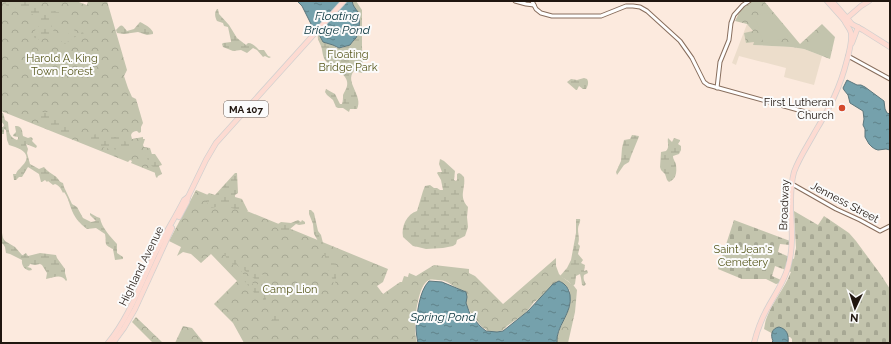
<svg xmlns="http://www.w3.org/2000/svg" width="891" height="344" font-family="Raleway,sans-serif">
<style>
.education{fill:#ecddcb}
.forest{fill:url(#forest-crowns)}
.wetland{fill:url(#wetland-marsh)}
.cemetery{fill:url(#cemetery-stones)}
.garden{fill:#c3c4ad}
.water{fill:url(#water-ripples);stroke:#5c777d}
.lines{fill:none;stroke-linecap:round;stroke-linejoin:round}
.minor-casing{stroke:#876d5c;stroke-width:5}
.major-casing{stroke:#d2d0cf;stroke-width:6}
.minor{stroke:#fff;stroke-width:3}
.major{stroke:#fddbd2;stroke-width:4.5}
.poi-dot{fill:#d4492c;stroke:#fbfbfb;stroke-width:1.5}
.labels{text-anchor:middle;stroke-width:4;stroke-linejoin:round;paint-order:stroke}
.shield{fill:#fbfbfb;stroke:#625b56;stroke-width:1}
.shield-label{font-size:10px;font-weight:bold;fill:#20160f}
.park-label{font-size:11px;fill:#58591e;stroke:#fbfbfb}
.poi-label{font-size:11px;fill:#20160f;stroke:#fbfbfb;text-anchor:end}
.street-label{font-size:11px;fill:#20160f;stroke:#fbfbfb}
.water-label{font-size:12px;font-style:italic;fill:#09353e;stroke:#fbfbfb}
</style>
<defs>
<pattern id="forest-crowns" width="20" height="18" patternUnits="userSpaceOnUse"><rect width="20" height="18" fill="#c3c4ad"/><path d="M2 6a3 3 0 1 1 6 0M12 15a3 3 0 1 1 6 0" fill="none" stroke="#a7a894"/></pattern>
<pattern id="wetland-marsh" width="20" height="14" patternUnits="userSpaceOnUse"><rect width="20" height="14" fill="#c3c4ad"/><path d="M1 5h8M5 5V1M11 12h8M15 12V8" fill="none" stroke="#a7a894"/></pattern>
<pattern id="cemetery-stones" width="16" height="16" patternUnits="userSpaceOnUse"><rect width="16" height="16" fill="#c3c4ad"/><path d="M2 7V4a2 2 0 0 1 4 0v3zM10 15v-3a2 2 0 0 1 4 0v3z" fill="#a7a894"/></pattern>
<pattern id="water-ripples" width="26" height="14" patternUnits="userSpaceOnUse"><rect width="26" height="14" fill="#75a1ac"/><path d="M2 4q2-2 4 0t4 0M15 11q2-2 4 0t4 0" fill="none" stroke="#60828a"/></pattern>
</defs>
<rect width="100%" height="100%" fill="#fceade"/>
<polygon class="education" points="747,24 758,37 753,45 791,47 804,49 822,56 814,85 784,77 786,68 739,56 736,65 732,63"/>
<g class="forest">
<path d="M1 1H76L87 5 88 1H107L127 70 124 76 128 88 132 97 136 99 143 123 141 127V132L139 133 137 131C134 131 132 132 131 135L132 139 143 137V139H145L143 145 144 147 150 148 158 174 131 163 132 161 130 160 128 162 1 111Z"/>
<polygon points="751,1 764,1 800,44 822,24 835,37 830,59 804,49 791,47 753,45 754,42 746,43 744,33 753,31 747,24 735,21 740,11"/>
<path d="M196 190 388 269 383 282 377 286 383 294 400 282H402L404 276 408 277 409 273 416 276 434 265 469 269V273L475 276 503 304 556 258V266L559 274 561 276 574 286 577 290 575 312 568 343H555L559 331 570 305 569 297 570 291C568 287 564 283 559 281L545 295 534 302 528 310 524 314 507 326 503 330 497 332 488 331 481 326 471 313 464 301 466 293C463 290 459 289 455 287 449 283 445 280 438 280 435 280 432 279 429 280 418 285 415 317 415 327 415 333 416 338 417 343H244L233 323 214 304 237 281 211 254 201 263 191 254 183 252 177 256 181 247 169 241Z"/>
<polygon points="136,317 163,343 153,343 132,322"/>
<polygon points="183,326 192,328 204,343 175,343"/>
</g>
<g class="wetland">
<path d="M2 1H36C41 11 44 12 54 11L56 12H62L64 16 51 21C50 26 54 29 54 33H59L64 38H66L71 30 73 29 78 34 83 32 84 35C81 36 78 36 75 37 71 39 68 41 65 44L62 42 61 37 57 35H53L52 38 44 37 40 40 33 37 35 30 41 24 37 17 32 14 27 16 22 9 7 7 5 3Z"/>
<path d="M352 1H356L362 10V46L363 72 362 73 354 71C344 82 364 96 357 109H350L349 112 343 108H338L336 107 333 100 327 95 325 92 326 89 335 94 340 104H342C343 101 343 98 343 95 344 92 346 90 347 86 350 75 332 67 326 61 322 57 323 51 321 46 319 41 317 39 318 34L323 42 333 45 337 48H341L350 45 353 41 358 33 359 21 358 14 353 6Z"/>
<path d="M217 9H218L219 14 229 25 237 38 246 45 248 43C253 43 256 47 259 50H264L268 56 271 57 269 58 265 56 263 57 257 50 253 48 247 53 241 50 233 51 223 47 222 44 223 43 231 42V41L228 27 224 26 223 23 217 21C215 17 214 13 217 9Z"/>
<path d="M140 22C146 25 150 27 153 32V34L147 35 138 32 124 34 117 33 116 30C122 24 121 24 127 31L134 29Z"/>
<path d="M584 78 587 79C589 82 588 86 586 89H583L579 86 577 90H576L568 83 567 82 571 79 577 80Z"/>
<path d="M1 112 3 113 5 120 8 122C9 130 8 137 17 140L18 139V137L13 136V135L16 132 15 126H17C23 127 22 132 23 136L28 138 31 137 33 139 32 141 37 146 36 148 26 144 28 149 27 153 30 164 39 169 44 167C47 171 51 173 55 176 59 179 59 182 63 183L64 187 72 204 77 207 83 218 91 222 96 221 90 215V213L97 217 100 218C102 228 110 236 117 244V253L123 257V259L115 260 113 249C103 244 107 245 105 234L96 228 87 229C79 223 74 217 71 208 69 203 68 197 64 192L63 193C61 189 60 186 55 184L53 185 48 181 47 182 45 180 42 182H41L39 174 28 167 22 177H19L16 180H14L13 174H16C17 170 19 170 22 166 34 154 20 148 9 145L7 140 6 130 4 129V134H1V127H3L4 125 1 121Z"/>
<polygon points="39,112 49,112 53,116 58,118 64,124 71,128 72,133 64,133 60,132 54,128 43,126 43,121 38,115"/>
<polygon points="100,133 106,137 120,137 122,140 129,143 131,149 129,150 125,151 105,148 86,141 84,139 85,137"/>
<polygon points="632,135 639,136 638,139 631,156 629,162 624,165 617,175 616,172 621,161 622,148 624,140 630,139"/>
<path d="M668 138 672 142 674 138 680 140V141L678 144 681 146V150L679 154 673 156C673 160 676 162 676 165 677 173 676 179 669 182L667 180 665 174 661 170 660 167 661 152 666 151C670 147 667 143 668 138Z"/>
<path d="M145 152H146L149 156 150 154H155L161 163 162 165 159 166 162 174 158 176 157 178 156 177 155 174V169C150 165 146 158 145 152Z"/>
<path d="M440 159 444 161 455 171 454 180 456 181 457 180V174L459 173 461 174 464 177C466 189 458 196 468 207L467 217 468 227 465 236 457 240 456 244 453 246 443 248 426 249 418 247 413 246 403 237C401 226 407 214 417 211L423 191 425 186 430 185 434 188H437L440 190H443L441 180 437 173 438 172H442L439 164Z"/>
<polygon points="235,173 237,173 238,193 235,195 235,197 242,199 248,211 244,211 238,210 222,205 212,208 209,207 206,200 207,195 209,193 215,195"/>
<polygon points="309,210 311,210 314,213 318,231 321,235 323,243 335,265 337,272 335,284 333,282 331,274 326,266 325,256 320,248 318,241 314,234 313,224 309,214"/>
<path d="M576 219H580C581 223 578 225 578 229 578 235 580 238 578 244L580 246 578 254 583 260 581 263 585 265 584 271 587 270 588 273 584 275C583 278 584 281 586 284L584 286 582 285 581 278 580 274 576 276 575 284 573 286 568 281 560 276 567 268 571 260 576 233Z"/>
<polygon points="298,220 301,222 302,220 305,222 305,224 299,225 296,224 290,229 290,234 285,234 279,231 277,228 278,224 281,222 291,223"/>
<path d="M1 232 2 233 3 238 5 241 15 247 22 255H23L26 253 28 256 40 253 56 255 57 258 65 269V273L67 280 66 281C61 273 53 278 46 279L47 273 42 265 40 264 35 265 30 264 29 266 27 267 31 268 32 270C26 272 21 266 22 260L10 254 6 253 5 247 3 244 1 243Z"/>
<path d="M225 248 233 257 236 258 237 265 244 275 249 282 253 283 251 286H255L258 284V282L243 269 242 266 245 264V263L241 262V261L244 260 247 263 248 262 250 267 255 269 256 273H257L260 272C267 278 265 279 263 287L266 291 265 296 266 299 265 301 271 307H280L282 309 280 316 281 320 278 323 277 327 270 316 267 307 264 305H262L260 302V301L263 300V298L259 297 258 299 252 296 253 295H255V294L238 273 232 263 227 259 224 253 220 250V249Z"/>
</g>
<path class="cemetery" d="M794 211 818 225 824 216 849 233 856 241 881 275 890 289V343H792V339L790 337 777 336 764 329C765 325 765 321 767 317 773 301 785 288 791 272L775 266 772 276 781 280 780 283 776 284 766 279H742L718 269 734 220 790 241V245L780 244 778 252 794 259 796 248Z"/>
<g class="garden">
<polygon points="764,13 772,14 776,16 787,30 788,37 766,43 763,42 755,16"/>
<path d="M821 33H826L832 35 828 51 823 55 806 49C808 41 812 36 821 33Z"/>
</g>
<g class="water">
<path d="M297 1H352C353 6 355 8 358 12 361 17 359 33 356 38 354 40 352 42 350 45L339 48 333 45 323 42 316 29 311 24 302 6Z"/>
<polygon points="847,80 857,85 861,85 865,87 884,101 885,109 887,113 890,114 890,150 886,149 878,150 875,149 872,147 869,144 865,137 865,129 863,125 864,119 863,111 850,103 848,95 844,90 843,88"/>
<path d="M429 281 442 282 466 292 467 297 466 303 470 314 480 326 486 331 497 332 503 331 528 311 553 284 559 281C561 282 563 283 564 284 568 287 569 291 570 295 573 313 555 327 557 343H418C417 338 416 332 416 327 417 314 419 291 429 281Z"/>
<path d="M779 327C787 329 789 335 788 343H771L773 341C770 335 772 328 779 327Z"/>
</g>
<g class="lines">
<g class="minor-casing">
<g id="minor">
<polyline points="515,1 526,4 534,5"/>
<polyline points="532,1 536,9 541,13 552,16 601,16 626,6 633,6 640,7 647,11 680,41 692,58 704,82 708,85 809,113 823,118"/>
<polyline points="848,56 890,79"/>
<polyline points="717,88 720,62 729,40 731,23 734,15 743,5 749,1"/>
<polyline points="792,184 836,209 860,220 880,231 890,226"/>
</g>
</g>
<g class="major-casing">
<g id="major">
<polyline points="832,1 847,18 851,23"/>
<polyline points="846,19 861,6 869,1"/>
<polyline points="844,20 863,30 890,47"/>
<polyline points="852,43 858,27"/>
<polyline points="179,217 187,202 188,197"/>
<path d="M108 343C129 317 139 288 153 258 162 238 174 220 184 200L188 197 206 160 216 143 344 1"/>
<polyline points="113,343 124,328 135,309 172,228"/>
<path d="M754 343C757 331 761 320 767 309 775 294 786 279 789 263 793 247 792 231 791 214 791 201 790 186 794 172 799 158 808 145 815 132 830 107 840 88 847 60 849 53 852 40 851 33 850 28 846 25 844 20L827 1"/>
</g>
</g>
<use href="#minor" class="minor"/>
<use href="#major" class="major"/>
</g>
<circle class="poi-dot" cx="842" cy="108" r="4"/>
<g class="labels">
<rect class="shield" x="224" y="101" width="44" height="16" rx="3"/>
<g class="shield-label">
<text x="246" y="113">MA 107</text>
</g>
<g class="park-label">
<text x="348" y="58">Floating<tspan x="348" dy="13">Bridge Park</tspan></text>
<text x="62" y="62">Harold A. King<tspan x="62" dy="13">Town Forest</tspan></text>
<text x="743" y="253">Saint Jean's<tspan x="743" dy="13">Cemetery</tspan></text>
<text x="290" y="293">Camp Lion</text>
</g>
<g class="poi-label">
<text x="834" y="106">First Lutheran<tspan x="834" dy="13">Church</tspan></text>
</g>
<g class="street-label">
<text transform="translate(845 202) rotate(28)" y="4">Jenness Street</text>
<text transform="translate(784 205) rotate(-88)" y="4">Broadway</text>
<text transform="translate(141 266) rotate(-64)" y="4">Highland Avenue</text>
</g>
<g class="water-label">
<text x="337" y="20">Floating<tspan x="337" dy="14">Bridge Pond</tspan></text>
<text x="443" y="321">Spring Pond</text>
</g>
</g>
<rect width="891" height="344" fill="none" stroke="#20160f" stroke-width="4"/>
<g transform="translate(855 308) rotate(184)" stroke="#fbfbfb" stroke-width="3" paint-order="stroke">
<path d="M0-3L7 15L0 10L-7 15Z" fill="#20160f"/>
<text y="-6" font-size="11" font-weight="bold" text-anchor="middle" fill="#20160f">N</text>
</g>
</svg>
